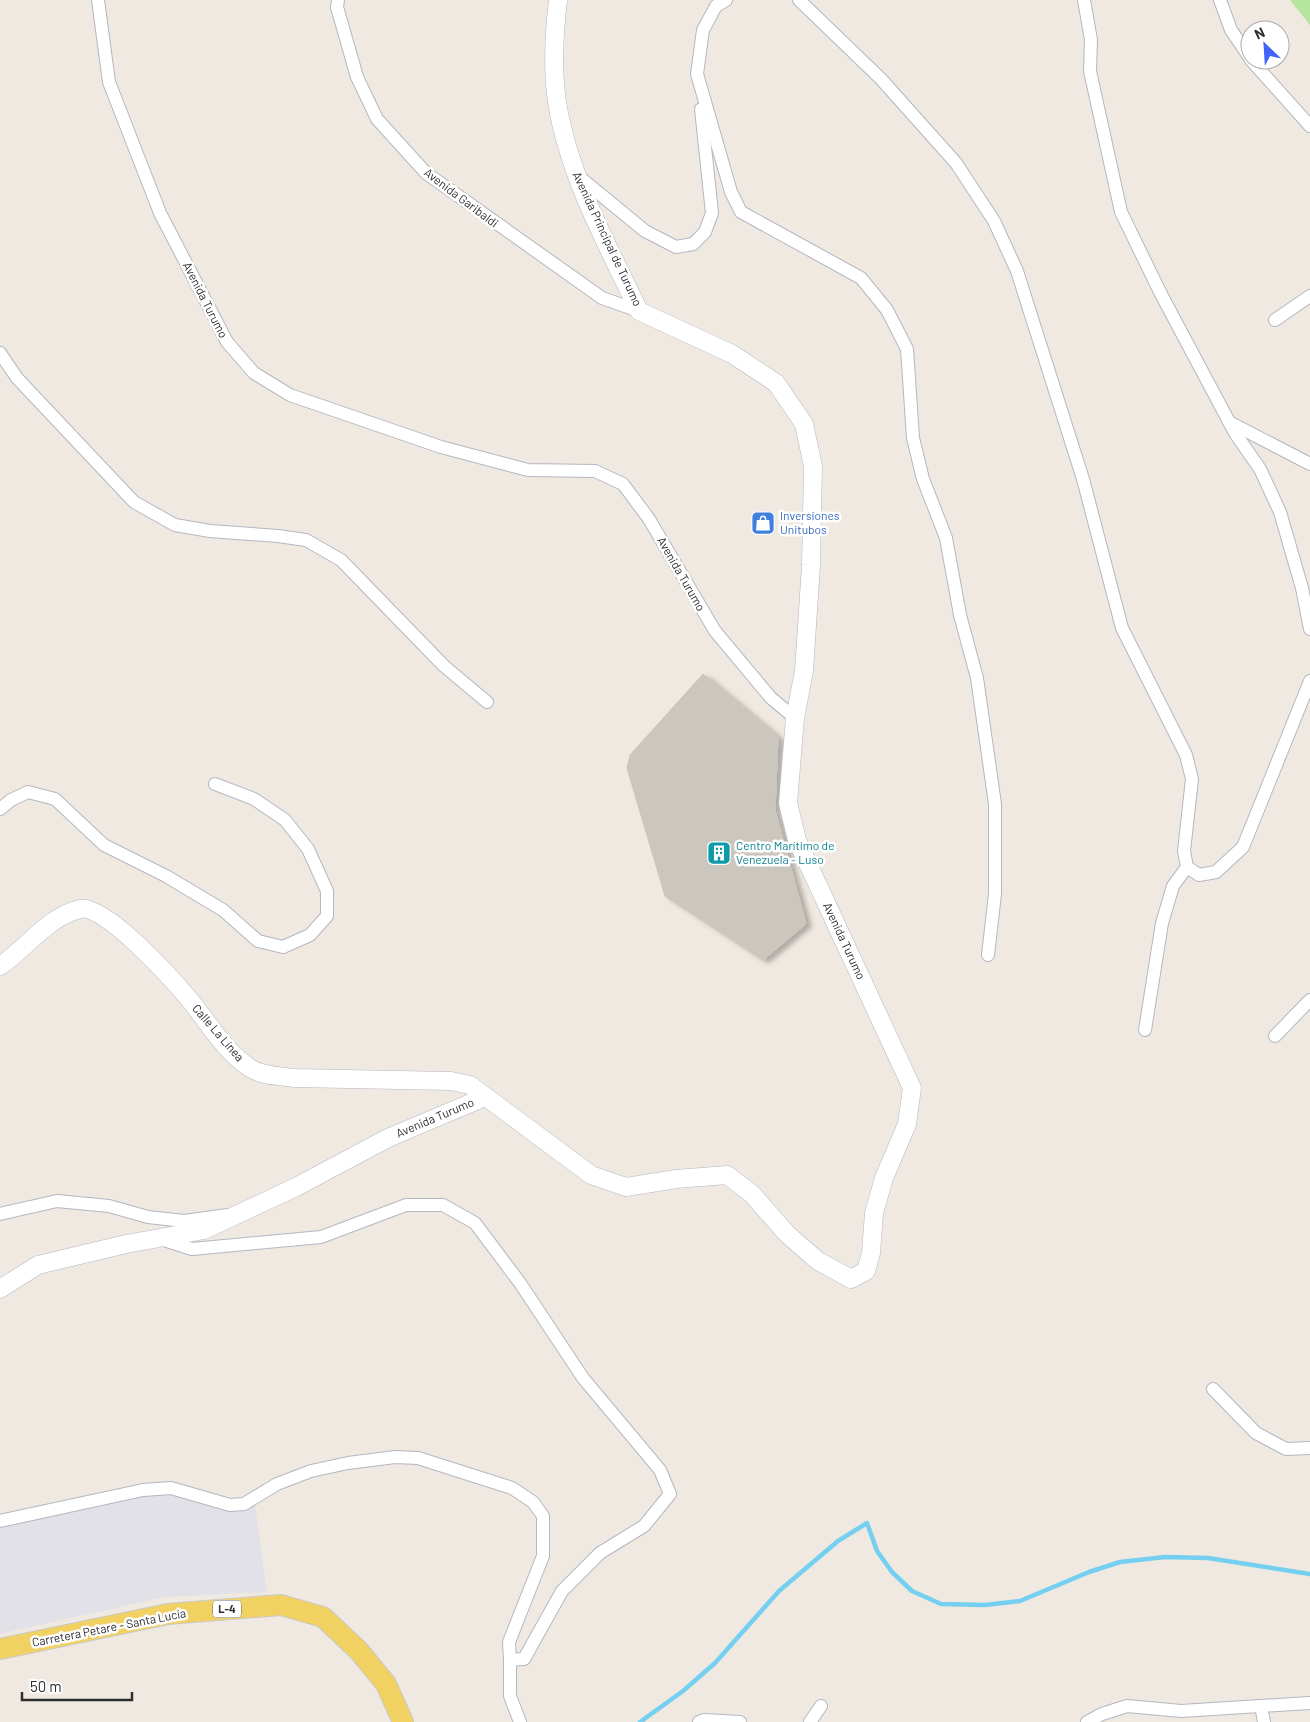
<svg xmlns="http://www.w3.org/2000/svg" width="1310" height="1722" font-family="Barlow,sans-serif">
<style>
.industrial{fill:#e3e1e8}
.green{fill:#b6e59e}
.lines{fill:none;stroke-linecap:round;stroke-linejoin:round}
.stream{stroke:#75cff0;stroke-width:4.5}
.building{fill:#cbc7bf;stroke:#cbc5ba;filter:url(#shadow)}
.street-casing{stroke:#b4b7c1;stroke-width:14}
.secondary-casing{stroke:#b4b7c1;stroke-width:19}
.primary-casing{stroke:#c9c9c9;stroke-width:22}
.street{stroke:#fff;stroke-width:12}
.secondary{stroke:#fff;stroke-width:18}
.primary{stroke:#f2d163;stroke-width:20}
.labels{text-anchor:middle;stroke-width:5;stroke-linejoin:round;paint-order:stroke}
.shield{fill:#fff;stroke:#6d6d6d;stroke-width:1}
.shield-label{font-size:11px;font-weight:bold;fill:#2e2e2e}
.street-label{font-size:12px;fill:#2e2e2e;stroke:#fff}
.shop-label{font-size:12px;fill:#366cbe;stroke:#fff;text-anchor:start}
.culture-label{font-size:12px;fill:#0d838f;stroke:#fff;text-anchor:start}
</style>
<defs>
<filter id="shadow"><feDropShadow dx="5.5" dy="3" stdDeviation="2.5" flood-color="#0004"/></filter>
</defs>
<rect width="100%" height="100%" fill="#efe9e1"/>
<polygon class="industrial" points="157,1488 206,1500 254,1497 267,1592 165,1597 0,1634 0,1523"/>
<polygon class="green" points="1290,0 1310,0 1310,25"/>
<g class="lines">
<polyline class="stream" points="640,1722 683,1691 715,1663 779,1591 838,1541 867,1523 877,1551 892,1572 912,1591 941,1604 985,1605 1020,1601 1089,1572 1120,1562 1165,1557 1208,1558 1310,1574"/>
</g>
<polygon class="building" points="703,674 778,737 775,810 806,924 763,960 665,896 627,768 630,755"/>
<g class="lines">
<g class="street-casing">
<g id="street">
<polyline points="98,0 109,82 160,213 227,342 254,373 290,395 441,447 528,470 595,471 623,484 649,519 715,631 771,698 795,718"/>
<polyline points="338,0 337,7 357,77 377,119 426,173 602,298 639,311"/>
<polyline points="726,0 716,6 703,30 697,74 731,192 741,212 861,278 887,310 907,349 913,438 923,479 946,538 960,615 977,678 995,804 995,894 988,955"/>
<polyline points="799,0 881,79 956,163 994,221 1017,271 1083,479 1122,628 1186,755 1192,779 1184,851 1187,867 1199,875 1216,872 1243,847 1310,681"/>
<polyline points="1084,0 1091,40 1090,71 1121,212 1161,294 1235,433 1260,469 1280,512 1302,588 1310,629"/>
<polyline points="1220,0 1231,30 1250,58"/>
<polyline points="1251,60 1310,126"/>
<polyline points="578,176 645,231 676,247 693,244 705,232 712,213 701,109"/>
<polyline points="1275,320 1310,296"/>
<polyline points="0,353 17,378 134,502 175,525 210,531 278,536 306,540 341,560 444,666 487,702"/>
<polyline points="1229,422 1310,464"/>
<polyline points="0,809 11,800 28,792 55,799 104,845 166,876 223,910 258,941 283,947 310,935 327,916 327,891 308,849 285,820 254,799 215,784"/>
<polyline points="1145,1030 1162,923 1173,886 1187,867"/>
<polyline points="1275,1036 1310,1000"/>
<polyline points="0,1214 57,1201 109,1206 148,1217 184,1221 228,1215"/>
<polyline points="1213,1389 1256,1433 1286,1449 1310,1448"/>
<polyline points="0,1521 143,1490 171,1488 230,1505 244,1504 277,1484 311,1471 348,1463 395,1457 418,1458 512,1488 533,1502 543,1516 543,1556 509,1642 510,1660 524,1659 562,1591 600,1553 644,1526 670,1494 660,1470 583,1378 520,1283 475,1223 443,1205 406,1205 321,1237 192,1249 161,1239"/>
<polyline points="510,1660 510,1696 520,1722"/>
<polyline points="1261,1706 1264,1722"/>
<polyline points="699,1722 704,1720 740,1722"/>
<polyline points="810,1722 821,1706"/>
<polyline points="1087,1722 1102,1714 1127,1706 1181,1711 1310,1703"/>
</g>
</g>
<g class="secondary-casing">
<g id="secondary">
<path d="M0 966C27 948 47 917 80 909 104 903 173 980 189 999 208 1022 225 1052 250 1068 262 1076 280 1076 294 1078L451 1081 470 1085 591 1175 626 1187 676 1179 727 1175 752 1194 787 1234 818 1261 851 1279 866 1271 871 1253 874 1213 884 1178 907 1124 912 1088 797 840 788 803 795 718 804 671 811 565 813 466 804 424 776 383 732 354 639 311C607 244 569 177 557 102 552 69 554 34 558 0"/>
<polyline points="0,1289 38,1265 126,1244 204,1230 296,1187 388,1138 485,1097"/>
</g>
</g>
<g class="primary-casing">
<polyline id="primary" points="0,1649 168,1614 281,1605 323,1617 359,1651 386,1684 403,1722"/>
</g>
<use href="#street" class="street"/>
<use href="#secondary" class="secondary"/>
<use href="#primary" class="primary"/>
</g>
<defs>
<g id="shop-square" transform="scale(1.25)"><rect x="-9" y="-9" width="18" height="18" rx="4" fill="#3f7fe0" stroke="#fff"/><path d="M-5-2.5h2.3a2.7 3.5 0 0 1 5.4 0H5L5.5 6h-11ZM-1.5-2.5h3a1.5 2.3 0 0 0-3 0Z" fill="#fff"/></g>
<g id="building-square" transform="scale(1.25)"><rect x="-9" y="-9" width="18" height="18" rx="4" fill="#0f9aa8" stroke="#fff"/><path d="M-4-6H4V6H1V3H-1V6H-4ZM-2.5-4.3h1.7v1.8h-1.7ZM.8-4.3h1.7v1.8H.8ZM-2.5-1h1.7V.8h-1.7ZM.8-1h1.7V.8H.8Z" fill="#fff"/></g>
</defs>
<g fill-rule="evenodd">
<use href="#shop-square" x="763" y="523"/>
<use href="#building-square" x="719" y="853"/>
</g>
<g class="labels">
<rect class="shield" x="213" y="1600.5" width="28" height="17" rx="4"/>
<g class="shield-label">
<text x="227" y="1613">L-4</text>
</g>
<g class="street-label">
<text transform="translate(461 198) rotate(37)" y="4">Avenida Garibaldi</text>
<text transform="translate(607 239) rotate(65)" y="4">Avenida Principal de Turumo</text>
<text transform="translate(205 300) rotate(63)" y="4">Avenida Turumo</text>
<text transform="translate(681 574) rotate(60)" y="4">Avenida Turumo</text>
<text transform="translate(844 941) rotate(65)" y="4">Avenida Turumo</text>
<text transform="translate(218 1033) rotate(49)" y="4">Calle La Línea</text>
<text transform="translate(435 1118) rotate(-23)" y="4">Avenida Turumo</text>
<text transform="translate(109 1628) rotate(-11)" y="4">Carretera Petare - Santa Lucía</text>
</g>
<g class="shop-label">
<text x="780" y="520">Inversiones<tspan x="780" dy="14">Unitubos</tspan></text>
</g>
<g class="culture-label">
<text x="736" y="850">Centro Marítimo de<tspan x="736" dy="14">Venezuela - Luso</tspan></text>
</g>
</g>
<g transform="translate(1265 45) rotate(335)"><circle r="24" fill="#ffffff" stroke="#ababab"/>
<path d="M0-4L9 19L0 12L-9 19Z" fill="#4264fb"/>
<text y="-8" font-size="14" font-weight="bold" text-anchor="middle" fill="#2e2e2e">N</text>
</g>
<path d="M22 1692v8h110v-8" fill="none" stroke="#2e2e2e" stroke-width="2.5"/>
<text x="30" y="1692" font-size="15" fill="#2e2e2e" stroke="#ffffff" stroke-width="4" paint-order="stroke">50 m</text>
</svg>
